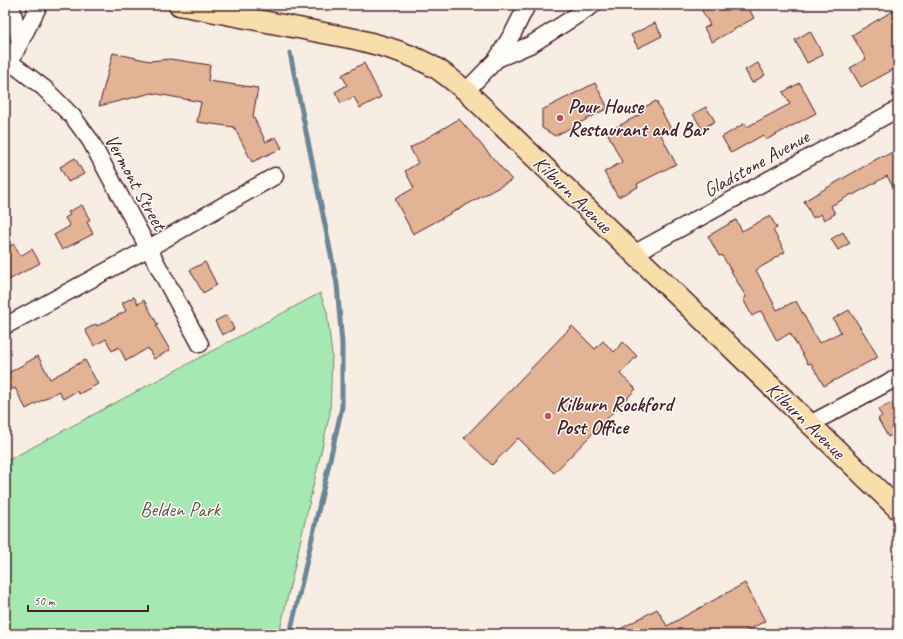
<svg xmlns="http://www.w3.org/2000/svg" width="903" height="639" font-family="Caveat,sans-serif">
<style>
.green{fill:#a5e8b1;stroke:#78846e}
.lines{fill:none;stroke-linecap:round;stroke-linejoin:round}
.stream{stroke:#6a8797;stroke-width:5}
.building{fill:#e3b395;stroke:#4a1f2b}
.minor-casing{stroke:#4a1f2b;stroke-width:19}
.major-casing{stroke:#4a1f2b;stroke-width:23}
.minor{stroke:#fdfcf7;stroke-width:16}
.major{stroke:#f8deab;stroke-width:20}
.poi-dot{fill:#d1495b;stroke:#fdfcf7;stroke-width:1.5}
.labels{text-anchor:middle;stroke-width:3;stroke-linejoin:round;paint-order:stroke}
.poi-label{font-size:20px;font-weight:bold;fill:#4a1f2b;stroke:#fdfcf7;text-anchor:start}
.street-label{font-size:20px;fill:#4a1f2b;stroke:#fdfcf7}
.park-label{font-size:20px;fill:#61514c;stroke:#fdfcf7}
</style>
<rect width="100%" height="100%" fill="#f8ede3"/>
<filter id="ink" filterUnits="userSpaceOnUse"><feTurbulence type="fractalNoise" baseFrequency=".025" numOctaves="2"/><feDisplacementMap in="SourceGraphic" scale="8" xChannelSelector="R" yChannelSelector="G"/><feConvolveMatrix kernelMatrix="1 2 1 2 8 2 1 2 1" color-interpolation-filters="sRGB"/></filter>
<g filter="url(#ink)">
<polygon class="green" points="320,293 327,312 332,355 330,413 279,634 5,634 5,462"/>
<g class="lines">
<polyline class="stream" points="290,634 342,407 342,344 337,284 290,53"/>
</g>
<g class="building">
<polygon points="699,5 747,5 754,18 712,42 704,28 710,25"/>
<polygon points="898,8 898,67 861,87 850,68 866,59 852,35"/>
<polygon points="655,23 662,36 638,48 631,35"/>
<polygon points="810,31 823,55 807,63 795,40"/>
<polygon points="113,53 150,61 170,59 210,65 208,81 258,88 253,116 266,142 276,137 282,148 252,162 234,127 197,122 201,102 152,93 99,106"/>
<polygon points="364,63 381,97 360,108 354,97 341,103 335,92 347,85 342,75"/>
<polygon points="758,63 765,75 752,83 745,70"/>
<polygon points="595,83 608,108 555,136 542,128 542,110"/>
<polygon points="800,83 816,113 766,140 763,135 731,153 722,137 745,123 747,127 790,104 783,92"/>
<polygon points="656,101 671,129 661,135 676,164 637,184 638,187 618,197 604,172 622,162 607,132 643,113 641,109"/>
<polygon points="706,107 715,121 702,129 693,114"/>
<polygon points="459,119 512,180 413,234 395,199 414,188 405,171 418,163 410,148"/>
<polygon points="898,149 898,196 887,176 853,195 852,194 831,206 835,214 824,220 821,214 813,218 804,201 882,156 883,157"/>
<polygon points="75,158 84,174 68,182 60,167"/>
<polygon points="82,205 90,220 87,222 93,234 62,250 54,235 70,226 65,218 70,215 68,212"/>
<polygon points="770,216 777,228 773,230 785,252 773,259 773,260 756,270 777,310 796,301 819,343 841,332 833,319 849,310 867,338 878,357 824,386 811,363 808,364 790,333 777,341 761,311 752,316 743,299 746,297 722,255 719,256 708,236 736,220 742,231"/>
<polygon points="843,232 850,243 838,250 831,239"/>
<polygon points="14,244 20,256 32,249 40,263 5,282 5,249"/>
<polygon points="205,262 217,285 203,293 190,270"/>
<polygon points="134,297 138,304 144,300 158,325 156,326 170,350 154,359 148,348 126,361 119,347 112,351 106,339 94,346 85,330 96,324 97,326 126,311 122,303"/>
<polygon points="227,315 234,329 222,335 215,321"/>
<polygon points="572,326 595,349 603,341 614,352 623,342 637,356 620,374 636,389 554,473 518,438 492,465 464,438"/>
<polygon points="38,356 50,379 85,360 98,384 79,394 77,391 63,399 59,391 26,409 15,388 5,393 5,375"/>
<polygon points="893,402 898,411 898,432 888,437 878,419 882,416 878,410"/>
<polygon points="745,583 765,621 741,634 611,634 657,609 667,626"/>
</g>
<g class="lines">
<g class="minor-casing">
<g id="minor">
<polyline points="11,5 20,42"/>
<polyline points="497,59 532,44 593,5"/>
<polyline points="10,62 44,88 73,117 90,140 200,344"/>
<polyline points="5,66 10,62 39,5"/>
<polyline points="466,91 497,59 514,31 527,5"/>
<polyline points="635,253 898,109"/>
<polyline points="5,326 149,248 275,176"/>
<polyline points="810,424 898,377"/>
</g>
</g>
<g class="major-casing">
<path id="major" d="M179 5 355 39C384 46 413 54 439 70 449 77 457 84 466 91L898 509"/>
</g>
<use href="#minor" class="minor"/>
<use href="#major" class="major"/>
</g>
</g>
<g class="poi-dot">
<circle cx="560" cy="118" r="4"/>
<circle cx="548" cy="416" r="4"/>
</g>
<g class="labels">
<g class="poi-label">
<text x="568" y="113">Pour House<tspan x="568" dy="23">Restaurant and Bar</tspan></text>
<text x="556" y="411">Kilburn Rockford<tspan x="556" dy="23">Post Office</tspan></text>
</g>
<g class="street-label">
<text transform="translate(756 163) rotate(-29)" y="7">Gladstone Avenue</text>
<text transform="translate(136 182) rotate(61)" y="7">Vermont Street</text>
<text transform="translate(573 194) rotate(44)" y="7">Kilburn Avenue</text>
<text transform="translate(806 420) rotate(44)" y="7">Kilburn Avenue</text>
</g>
<g class="park-label">
<text x="180" y="516">Belden Park</text>
</g>
</g>
<rect width="903" height="639" fill="none" stroke="#fdfcf7" stroke-width="20"/>
<rect x="10" y="10" width="883" height="619" fill="none" stroke="#4a1f2b" stroke-width="1.5" filter="url(#ink)"/>
<path d="M28 605v6h120v-6" fill="none" stroke="#4a1f2b" stroke-width="2"/>
<text x="34" y="605" font-size="12" fill="#4a1f2b" stroke="#fdfcf7" stroke-width="3" paint-order="stroke">50 m</text>
</svg>
